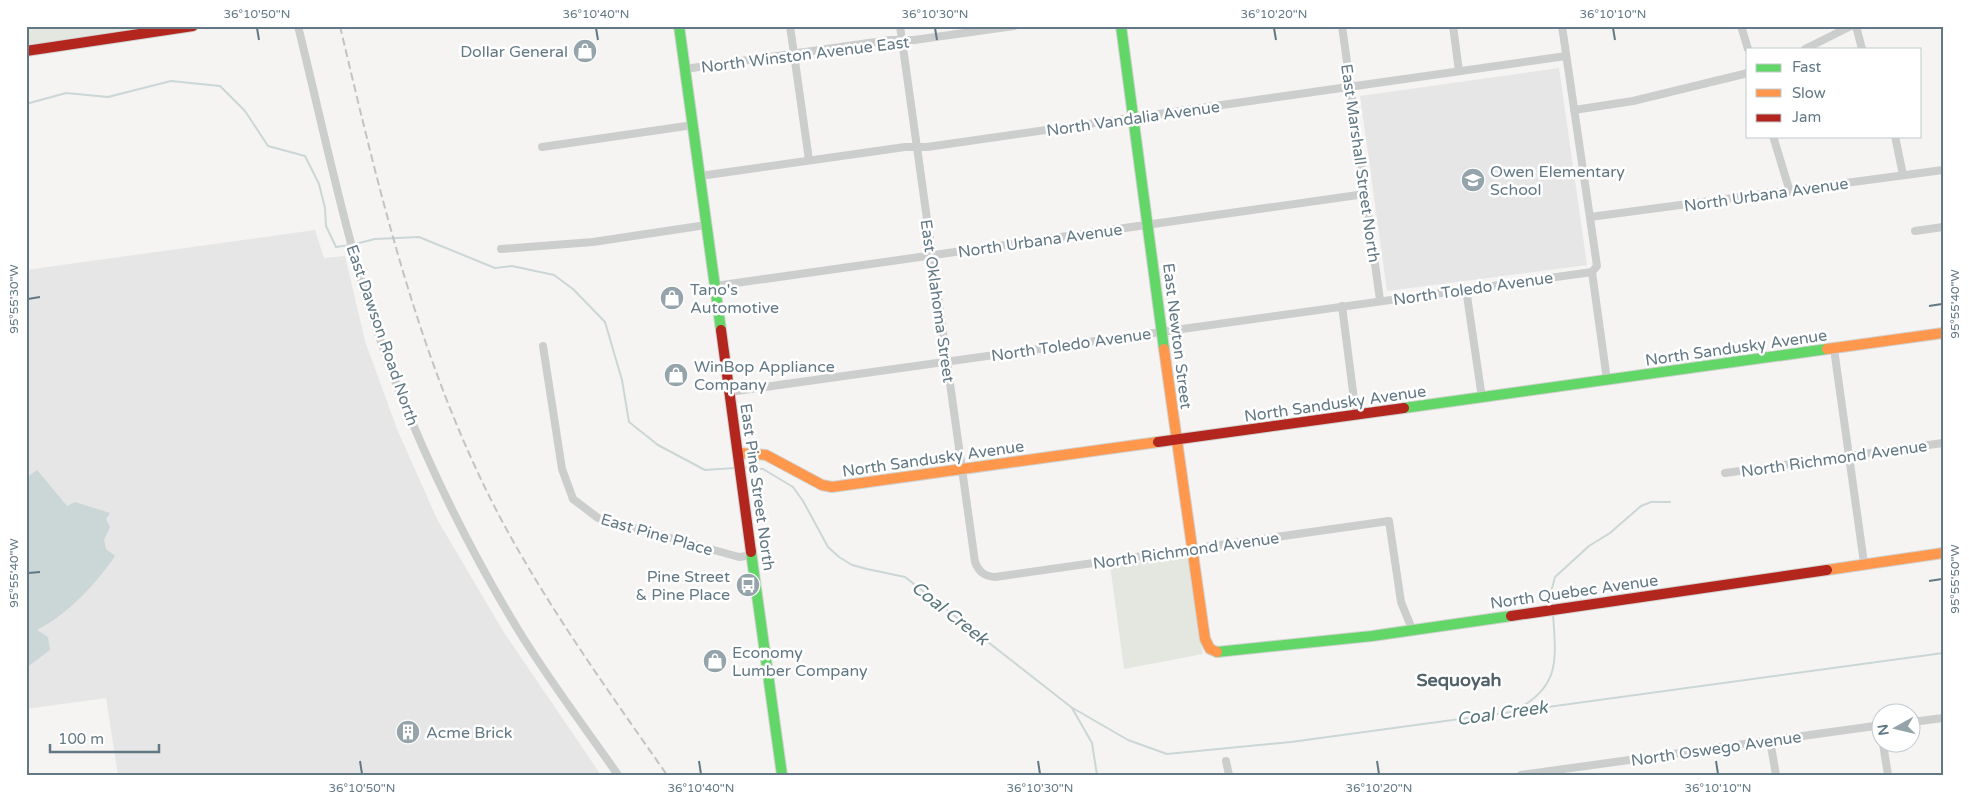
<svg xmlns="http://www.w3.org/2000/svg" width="1969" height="801" font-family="'Varela Round',sans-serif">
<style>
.built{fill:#e5e6e5}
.green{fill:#e4e7e0}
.water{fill:#cbd6d7}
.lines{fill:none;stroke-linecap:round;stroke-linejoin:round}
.stream{stroke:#cbd6d7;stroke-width:2}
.fast-casing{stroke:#d1d2d2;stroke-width:12}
.slow-casing{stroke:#d1d2d2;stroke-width:12}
.jam-casing{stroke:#d1d2d2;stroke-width:12}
.street{stroke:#cccdcd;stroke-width:8}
.fast{stroke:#63d668;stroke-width:10}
.slow{stroke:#ff974d;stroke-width:10}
.jam{stroke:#b3261e;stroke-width:10}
.rail{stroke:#c1c3c4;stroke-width:2;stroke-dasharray:8 4;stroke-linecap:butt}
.ticks{fill:none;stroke:#627985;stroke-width:2}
.labels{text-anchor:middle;stroke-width:5;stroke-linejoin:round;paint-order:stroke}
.poi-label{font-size:16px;fill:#627985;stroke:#fff;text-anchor:start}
.street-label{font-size:16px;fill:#627985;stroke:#fff}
.water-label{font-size:18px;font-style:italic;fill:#58767b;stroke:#fff}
.neighbourhood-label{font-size:18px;font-weight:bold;fill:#506169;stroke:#fff}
.neatline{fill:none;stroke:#627985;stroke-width:2}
.ticks-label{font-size:12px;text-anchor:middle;fill:#627985}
</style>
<rect width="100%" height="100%" fill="#f5f4f2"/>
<g class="built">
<polygon points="1559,68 1587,265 1387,291 1360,96"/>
<polygon points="315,230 324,258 345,256 365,341 397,429 437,519 503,631 601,775 118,775 106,698 26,709 26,270"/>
</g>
<g class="green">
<polygon points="26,26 151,26 26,45"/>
<polygon points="1188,555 1203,654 1124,669 1110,565"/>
</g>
<path class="water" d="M37 470 67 506 75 502 110 513 106 519 110 527 104 540 106 549 115 556C95 585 68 614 37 630L48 637 50 650 26 668V478Z"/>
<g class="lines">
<g class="stream">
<polyline points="26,104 66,93 108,97 171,81 220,86 245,111 268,146 305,156 319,184 325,208 326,226 336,247 350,245"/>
<polyline points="355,244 375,239 419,237 495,268 512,266 554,275 573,289 605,322 622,380 629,422 658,445 705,470 735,468"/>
<polyline points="743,468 763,469 793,487 803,501 828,547 839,557 852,565 867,569 905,577 1071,707 1128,740 1167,754 1291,742 1943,653"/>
<polyline points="1552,607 1550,596 1555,577 1589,546 1610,533 1641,506 1651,502 1670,502"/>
<polyline points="1072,708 1092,743 1097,775"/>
<path d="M1516 710C1561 686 1556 659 1553 614"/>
</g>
<g class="fast-casing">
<g id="fast">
<polyline points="679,26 721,330"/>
<polyline points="1121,26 1164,349"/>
<polyline points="1404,408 1827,349"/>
<polyline points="751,552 782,775"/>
<polyline points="1217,652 1372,636 1511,616"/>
</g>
</g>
<g class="slow-casing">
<g id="slow">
<polyline points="1164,349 1205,639 1210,649 1217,652"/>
<polyline points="1827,349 1943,333"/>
<polyline points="738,453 766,455 822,485 832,487 1158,442"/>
<polyline points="1827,570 1943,553"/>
</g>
</g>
<g class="jam-casing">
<g id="jam">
<polyline points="26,51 193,26"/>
<polyline points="721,330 751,552"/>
<polyline points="1158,442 1404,408"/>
<polyline points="1511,616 1827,570"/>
</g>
</g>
<g class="street">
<path d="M298 26C328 147 352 272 398 388 431 471 471 552 517 628 548 679 584 726 618 775"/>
<polyline points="790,26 809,160"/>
<path d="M900 26 975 562C979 572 984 576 995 577L1389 521 1401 602 1412 629"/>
<polyline points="1342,26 1380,300"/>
<polyline points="1453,26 1459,71"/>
<polyline points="1562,26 1597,266 1592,272 1607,380"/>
<polyline points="1741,26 1748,49"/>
<polyline points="1856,26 1862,49"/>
<polyline points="1805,49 1851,26"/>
<polyline points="685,69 890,40 914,40 1014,26"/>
<polyline points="1574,110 1633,101 1748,73"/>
<polyline points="1773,136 1790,192"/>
<polyline points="1895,136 1903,175"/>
<polyline points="542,147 693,125"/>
<polyline points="700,176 905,147 927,147 1566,56"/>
<polyline points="1590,217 1943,170"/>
<polyline points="1915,231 1943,227"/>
<polyline points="501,249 593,242 706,225"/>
<polyline points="715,286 1365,194"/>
<polyline points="1466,289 1482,398"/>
<polyline points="1342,306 1356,415"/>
<polyline points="543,346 562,469 573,499 598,518 739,557 753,555"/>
<polyline points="1834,349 1864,563"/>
<polyline points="729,392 1592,272"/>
<polyline points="1725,473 1943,443"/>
<polyline points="1912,722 1943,718"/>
<polyline points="1770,740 1776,775"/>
<polyline points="1883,744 1888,775"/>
<polyline points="1226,761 1229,775"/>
<polyline points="1521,775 1882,725"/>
</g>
<use href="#fast" class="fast"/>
<use href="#slow" class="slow"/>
<use href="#jam" class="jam"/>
<path class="rail" d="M340 26C380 195 420 367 502 521 550 610 609 692 667 775"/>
</g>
<path class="ticks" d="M257 28 259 40M596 28 598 40M935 28 937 40M1274 28 1276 40M1613 28 1615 40M28 299 40 297M1929 306 1942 304M28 573 40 572M1929 581 1942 579M360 761 362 774M699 761 701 774M1038 761 1040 774M1377 761 1379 774M1716 761 1718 774"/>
<defs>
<g id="shop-disc" transform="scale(1.25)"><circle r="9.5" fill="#95a4ab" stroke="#fff"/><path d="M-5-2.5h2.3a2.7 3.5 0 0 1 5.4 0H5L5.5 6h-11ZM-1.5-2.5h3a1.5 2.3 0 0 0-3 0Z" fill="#fff"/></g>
<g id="school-disc" transform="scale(1.25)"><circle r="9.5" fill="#95a4ab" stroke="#fff"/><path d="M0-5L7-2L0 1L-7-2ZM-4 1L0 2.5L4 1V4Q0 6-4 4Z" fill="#fff"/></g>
<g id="bus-disc" transform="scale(1.25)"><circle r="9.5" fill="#95a4ab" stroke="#fff"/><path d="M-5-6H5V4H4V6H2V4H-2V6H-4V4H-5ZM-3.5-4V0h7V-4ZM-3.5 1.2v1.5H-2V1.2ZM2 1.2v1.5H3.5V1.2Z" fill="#fff"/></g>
<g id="building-disc" transform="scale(1.25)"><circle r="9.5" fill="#95a4ab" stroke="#fff"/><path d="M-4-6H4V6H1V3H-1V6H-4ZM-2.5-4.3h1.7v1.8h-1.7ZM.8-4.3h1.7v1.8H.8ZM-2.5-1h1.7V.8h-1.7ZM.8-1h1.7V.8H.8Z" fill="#fff"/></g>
</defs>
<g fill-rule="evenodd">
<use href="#shop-disc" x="585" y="51"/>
<use href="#school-disc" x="1473" y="180"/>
<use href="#shop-disc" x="672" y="298"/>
<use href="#shop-disc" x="676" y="375"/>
<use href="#bus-disc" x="748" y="585"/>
<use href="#shop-disc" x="715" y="661"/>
<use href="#building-disc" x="408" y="732"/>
</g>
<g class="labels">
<g class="poi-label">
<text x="568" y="57" text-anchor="end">Dollar General</text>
<text x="1490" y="177">Owen Elementary<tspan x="1490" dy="18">School</tspan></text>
<text x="690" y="295">Tano's<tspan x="690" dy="18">Automotive</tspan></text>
<text x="694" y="372">WinBop Appliance<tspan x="694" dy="18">Company</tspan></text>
<text x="730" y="582" text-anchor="end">Pine Street<tspan x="730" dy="18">&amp; Pine Place</tspan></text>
<text x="732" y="658">Economy<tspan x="732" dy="18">Lumber Company</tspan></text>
<text x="426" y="738">Acme Brick</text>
</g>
<g class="street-label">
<text transform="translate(805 54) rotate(-7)" y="6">North Winston Avenue East</text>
<text transform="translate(1133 118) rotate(-8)" y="6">North Vandalia Avenue</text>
<text transform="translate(1361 163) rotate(82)" y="6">East Marshall Street North</text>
<text transform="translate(1766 194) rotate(-8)" y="6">North Urbana Avenue</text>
<text transform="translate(1040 240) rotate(-8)" y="6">North Urbana Avenue</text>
<text transform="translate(1473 288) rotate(-8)" y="6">North Toledo Avenue</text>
<text transform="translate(938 301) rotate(82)" y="6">East Oklahoma Street</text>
<text transform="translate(383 335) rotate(71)" y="6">East Dawson Road North</text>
<text transform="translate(1178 336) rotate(83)" y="6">East Newton Street</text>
<text transform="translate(1071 344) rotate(-8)" y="6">North Toledo Avenue</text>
<text transform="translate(1736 347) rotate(-8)" y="6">North Sandusky Avenue</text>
<text transform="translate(1335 403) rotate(-8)" y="6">North Sandusky Avenue</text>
<text transform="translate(933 458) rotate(-8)" y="6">North Sandusky Avenue</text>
<text transform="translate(1834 458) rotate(-8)" y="6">North Richmond Avenue</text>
<text transform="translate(758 487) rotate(82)" y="6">East Pine Street North</text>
<text transform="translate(657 534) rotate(16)" y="6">East Pine Place</text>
<text transform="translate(1186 550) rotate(-8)" y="6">North Richmond Avenue</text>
<text transform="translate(1574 591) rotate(-8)" y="6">North Quebec Avenue</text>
<text transform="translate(1716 748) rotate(-8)" y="6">North Oswego Avenue</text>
</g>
<g class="water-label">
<text transform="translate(950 613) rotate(38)" y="6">Coal Creek</text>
<text transform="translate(1502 713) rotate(-8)" y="6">Coal Creek</text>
</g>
<g class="neighbourhood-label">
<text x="1459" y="686">Sequoyah</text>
</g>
</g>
<rect width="1969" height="801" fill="none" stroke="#ffffff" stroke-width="55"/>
<rect x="1746" y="48" width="175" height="90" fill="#ffffff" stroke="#c0c9ce"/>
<rect x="1756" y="64" width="25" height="8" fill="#63d668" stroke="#c0c9ce"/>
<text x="1792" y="72" font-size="15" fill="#627985">Fast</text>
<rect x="1756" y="89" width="25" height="8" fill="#ff974d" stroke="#c0c9ce"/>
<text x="1792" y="98" font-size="15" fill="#627985">Slow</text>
<rect x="1756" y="114" width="25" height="8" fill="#b3261e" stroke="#c0c9ce"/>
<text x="1792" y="122" font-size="15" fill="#627985">Jam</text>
<g transform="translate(1896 728) rotate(262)"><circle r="24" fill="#ffffff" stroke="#c0c9ce"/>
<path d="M0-4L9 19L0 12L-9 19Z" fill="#95a4ab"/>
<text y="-8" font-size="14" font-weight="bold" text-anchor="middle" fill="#627985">N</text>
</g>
<path d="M50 744v8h109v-8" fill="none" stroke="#627985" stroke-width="2.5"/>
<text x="58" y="744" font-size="15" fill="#627985" stroke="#ffffff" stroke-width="4" paint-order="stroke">100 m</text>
<rect x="28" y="28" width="1914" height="746" class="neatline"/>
<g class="ticks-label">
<text x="257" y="18">36°10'50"N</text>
<text x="596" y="18">36°10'40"N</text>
<text x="935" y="18">36°10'30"N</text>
<text x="1274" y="18">36°10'20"N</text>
<text x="1613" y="18">36°10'10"N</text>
<text transform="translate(14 299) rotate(-90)" y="4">95°55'30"W</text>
<text transform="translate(1955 304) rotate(-90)" y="4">95°55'40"W</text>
<text transform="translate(14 573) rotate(-90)" y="4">95°55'40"W</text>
<text transform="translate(1955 579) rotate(-90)" y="4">95°55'50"W</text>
<text x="362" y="792">36°10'50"N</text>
<text x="701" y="792">36°10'40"N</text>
<text x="1040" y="792">36°10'30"N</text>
<text x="1379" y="792">36°10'20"N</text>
<text x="1718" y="792">36°10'10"N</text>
</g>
</svg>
